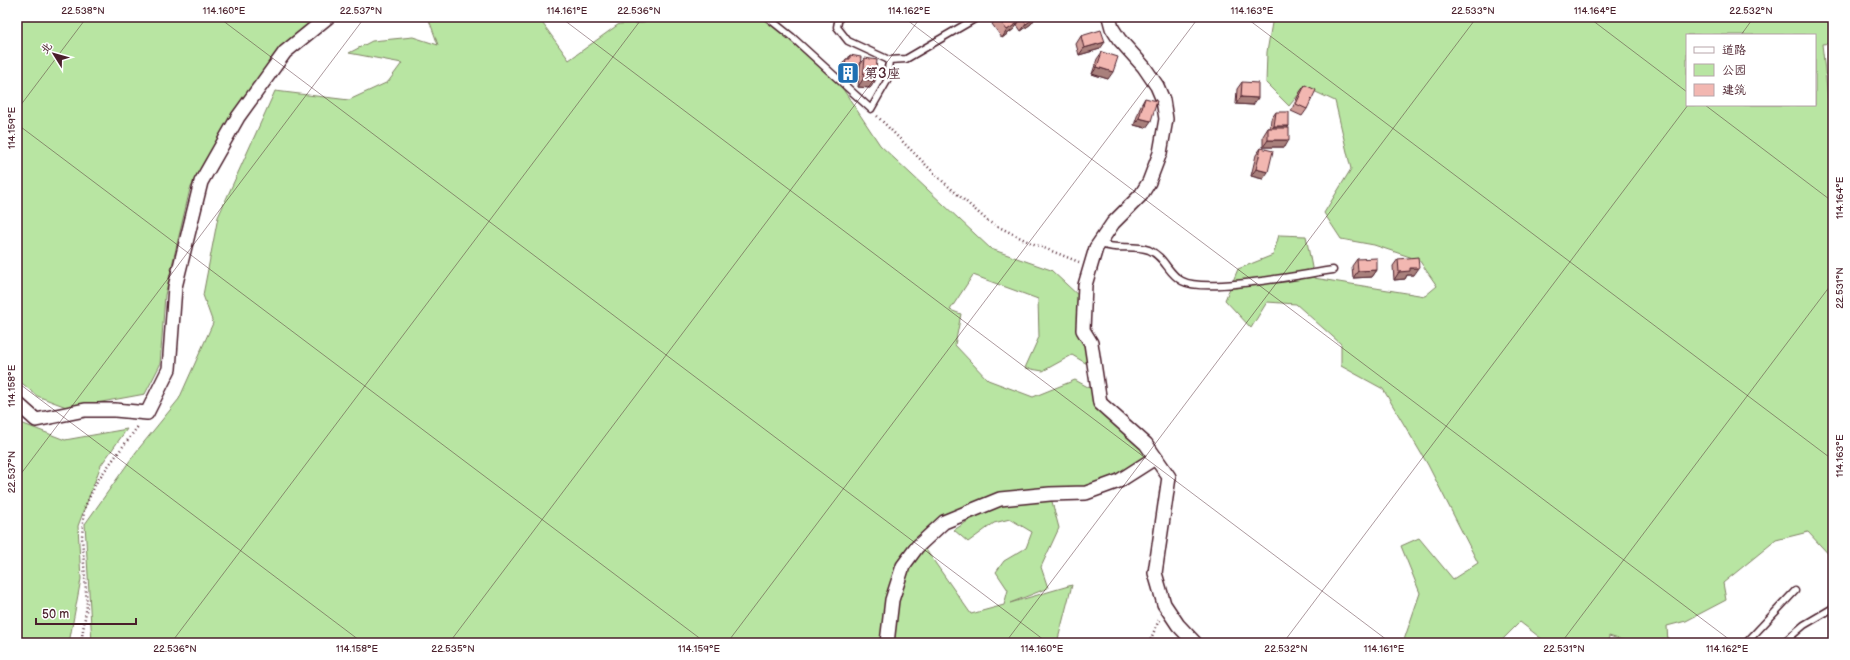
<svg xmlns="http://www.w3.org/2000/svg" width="1850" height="660" font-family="'Balsamiq Sans','LXGW WenKai TC',sans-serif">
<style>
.green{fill:#b8e5a2;stroke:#818266;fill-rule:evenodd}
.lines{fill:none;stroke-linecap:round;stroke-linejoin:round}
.lane-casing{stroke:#4a1f2b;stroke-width:9}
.street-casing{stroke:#4a1f2b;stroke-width:16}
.path{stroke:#4a1f2b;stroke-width:2.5;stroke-dasharray:1 3;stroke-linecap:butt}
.lane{stroke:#fff;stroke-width:6}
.street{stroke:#fff;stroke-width:13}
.wall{fill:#d09d98;stroke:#4a1f2b}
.shaded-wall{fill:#a9807c;stroke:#4a1f2b}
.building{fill:#f2b7b1;stroke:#4a1f2b}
.ticks{fill:none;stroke:#4a1f2b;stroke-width:1;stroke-opacity:0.45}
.labels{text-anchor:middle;stroke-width:4;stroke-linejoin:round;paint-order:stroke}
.poi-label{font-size:14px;fill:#4a1f2b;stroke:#fff;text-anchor:start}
.neatline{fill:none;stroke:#4a1f2b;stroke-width:1.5}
.ticks-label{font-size:10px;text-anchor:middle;fill:#4a1f2b}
</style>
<rect width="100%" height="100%" fill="#fff"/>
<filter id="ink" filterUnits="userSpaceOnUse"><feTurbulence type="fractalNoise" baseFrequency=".025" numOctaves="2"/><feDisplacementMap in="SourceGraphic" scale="8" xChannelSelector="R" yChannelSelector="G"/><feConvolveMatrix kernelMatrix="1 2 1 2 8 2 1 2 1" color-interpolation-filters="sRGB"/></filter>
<g filter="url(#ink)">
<g class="green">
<polygon points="17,17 317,17 279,48 230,117 190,189 165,295 160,365 145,394 69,408 37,396 17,379"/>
<path d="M428 17H538L569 60 619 24 643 23 650 17H765L833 74 880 145 991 249 1051 270 1081 298 1089 365 1072 355 1043 371 1025 368 1039 337 1038 299 973 275 950 310 961 314 955 345 988 380 1033 397 1075 380 1099 393 1155 458 1114 483 1050 494 1059 528 1041 567 1048 588 1010 603 1072 585 1057 643H92L85 524 136 452 179 399 213 323 203 295 218 217 275 91 349 100 388 82 402 63 349 53 372 41 413 37 438 45ZM972 511 971 519 954 530 968 542 994 523 1010 519 1032 532 1026 548 1004 561 996 572 1008 590 1004 605 971 614 917 537 931 524Z"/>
<path d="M1273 17H1833V43L1822 44 1828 98 1833 104V559L1808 532 1776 540 1723 583 1726 600 1686 621 1667 626 1668 643 1646 641V643H1631L1609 636 1608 643H1547L1520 622 1499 643H1403L1420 593 1401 546 1419 538 1453 579 1478 563 1428 465 1383 389 1341 366V344L1296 304 1267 302 1251 328 1225 300 1238 269 1273 255 1279 235 1306 236 1314 278 1425 296 1437 286 1419 260 1374 245 1341 239 1324 213 1351 169 1335 101 1305 87 1289 106 1266 83 1267 52ZM1687 35H1815V105H1687Z"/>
<polygon points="17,419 21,423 65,440 127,429 101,465 78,526 81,579 69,643 17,643"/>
</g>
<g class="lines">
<g class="lane-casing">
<g id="lane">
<polyline points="767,17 792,37 871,109 887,81 889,60"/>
<polyline points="839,17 837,27 848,41 889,60 906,59 978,17"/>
<path d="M1099 243C1115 251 1133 244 1149 250 1165 257 1168 274 1182 281 1206 294 1303 274 1333 270"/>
<polyline points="1746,643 1795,591"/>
<polyline points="1783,643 1804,625 1833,608"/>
</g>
</g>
<g class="street-casing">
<g id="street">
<polyline points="1109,17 1112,28 1119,39 1144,67 1157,86 1163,100 1166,119 1160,153 1149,182 1141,195 1113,223 1096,248 1085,285 1083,330 1091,343 1100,403 1146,444 1169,477 1155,573 1164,604 1178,625 1195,643"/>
<polyline points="17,403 36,420 85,410 115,410 147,413 169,369 175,287 201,182 238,117 285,52 328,17"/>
<polyline points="887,643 892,600 903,566 917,547 944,522 1000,499 1050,494 1086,493 1119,481 1155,458"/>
</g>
</g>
<g class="path">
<polyline points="877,116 939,178 989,222 1029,242 1079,262"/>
<polyline points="81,643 87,605 82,537 84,509 97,481 139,425"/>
<polyline points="1149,643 1159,620"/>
</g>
<use href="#lane" class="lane"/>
<use href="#street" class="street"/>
</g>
<g class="wall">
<polygon points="996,17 1036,17 1031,24 1021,31 1017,25 1014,29 1002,38 992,24"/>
<polygon points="1081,36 1100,49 1079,55 1076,44"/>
<polygon points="1102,52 1108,79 1092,74 1097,59"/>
<polygon points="850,55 860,65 865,58 875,81 870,88 858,87 859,75 854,82 839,80 841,66 846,59 848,59"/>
<polygon points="1242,82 1253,105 1236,104 1237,89"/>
<polygon points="1305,85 1307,109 1302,116 1291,111 1300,92"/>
<polygon points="1145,98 1146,128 1134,125 1141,105"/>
<polygon points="1276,112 1289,126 1287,128 1285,147 1263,147 1263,136 1268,128 1270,128 1271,119"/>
<polygon points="1261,148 1263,179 1251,176 1256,155"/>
<polygon points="1357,259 1377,270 1372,277 1353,278 1352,266"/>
<polygon points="1398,259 1414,275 1407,275 1405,279 1394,280 1393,266"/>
</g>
<g class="shaded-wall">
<polygon points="1036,17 1031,24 1021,31 1026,24"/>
<polygon points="1019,22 1014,29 1002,38 1007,30"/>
<polygon points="1105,42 1100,49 1079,55 1084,48"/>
<polygon points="1097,67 1113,72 1108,79 1092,74"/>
<polygon points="844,73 859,75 854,82 839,80"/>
<polygon points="863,79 875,81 870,88 858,87"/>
<polygon points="1241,97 1258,98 1253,105 1236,104"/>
<polygon points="1139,118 1151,121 1146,128 1134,125"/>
<polygon points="1274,126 1289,126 1284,133 1269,133"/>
<polygon points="1268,140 1289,140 1285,147 1263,147"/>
<polygon points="1256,169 1268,172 1263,179 1251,176"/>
<polygon points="1410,268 1419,268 1414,275 1407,275 1405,279 1394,280 1399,272"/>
<polygon points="1377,270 1372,277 1353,278 1358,271"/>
</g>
<g class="building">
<polygon points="997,17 1016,17 1019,22 1007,30"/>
<polygon points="1021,17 1036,17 1026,24"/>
<polygon points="1101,30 1105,42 1084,48 1081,36"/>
<polygon points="1102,52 1118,57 1113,72 1097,67"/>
<polygon points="850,55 861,57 859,75 844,73 846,59 850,59"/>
<polygon points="865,58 877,60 875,81 863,79"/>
<polygon points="1242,82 1258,83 1258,98 1241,97"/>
<polygon points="1305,85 1316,90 1307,109 1296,104"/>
<polygon points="1145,98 1157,101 1151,121 1139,118"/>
<polygon points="1276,112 1289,112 1289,126 1274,126"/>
<rect x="1268" y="128" width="21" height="12"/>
<polygon points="1261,148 1273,151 1268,172 1256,169"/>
<polygon points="1418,257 1419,268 1410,268 1410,271 1399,272 1398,259"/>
<polygon points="1377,258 1377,270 1358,271 1357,259"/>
</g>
</g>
<path class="ticks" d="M218 17 1048 643M560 17 1391 643M903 17 1734 643M1245 17 1833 460M1588 17 1687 92M1741 35 1754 17M1705 105 1833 202M17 110 87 17M17 124 706 643M17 382 363 643M17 479 365 17M17 640 21 643M171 643 643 17M449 643 921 17M727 643 1199 17M1005 643 1477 17M1283 643 1688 105M1561 643 1833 282"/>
<defs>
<g id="building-square" transform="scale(1.15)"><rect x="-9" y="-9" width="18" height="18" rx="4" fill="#1f6fb2" stroke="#fff"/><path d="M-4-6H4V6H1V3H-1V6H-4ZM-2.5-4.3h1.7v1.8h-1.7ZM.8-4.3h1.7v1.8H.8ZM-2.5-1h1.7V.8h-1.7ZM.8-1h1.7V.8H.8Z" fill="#fff"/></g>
</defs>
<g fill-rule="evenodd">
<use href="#building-square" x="848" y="73"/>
</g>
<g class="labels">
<g class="poi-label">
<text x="864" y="78">第3座</text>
</g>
</g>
<rect width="1850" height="660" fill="none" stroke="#fff" stroke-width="44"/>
<rect x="1686" y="34" width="130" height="72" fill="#ffffff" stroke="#b7a5aa"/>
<rect x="1694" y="47" width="20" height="6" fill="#ffffff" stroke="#b7a5aa"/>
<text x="1722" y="54" font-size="12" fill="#4a1f2b">道路</text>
<rect x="1694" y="64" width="20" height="12" fill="#b8e5a2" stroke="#b7a5aa"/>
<text x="1722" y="74" font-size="12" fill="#4a1f2b">公园</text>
<rect x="1694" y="84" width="20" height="12" fill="#f2b7b1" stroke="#b7a5aa"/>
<text x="1722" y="94" font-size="12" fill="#4a1f2b">建筑</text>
<g transform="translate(54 54) rotate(307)" stroke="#ffffff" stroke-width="3" paint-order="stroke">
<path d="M0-3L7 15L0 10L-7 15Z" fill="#4a1f2b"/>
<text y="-6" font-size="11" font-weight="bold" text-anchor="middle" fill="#4a1f2b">北</text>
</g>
<path d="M36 618v6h100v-6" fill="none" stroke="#4a1f2b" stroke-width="2"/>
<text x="42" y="618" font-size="12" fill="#4a1f2b" stroke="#ffffff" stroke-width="3" paint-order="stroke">50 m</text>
<rect x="22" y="22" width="1806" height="616" class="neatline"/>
<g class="ticks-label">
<text x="83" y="14">22.538°N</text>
<text x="224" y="14">114.160°E</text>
<text x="361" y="14">22.537°N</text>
<text x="567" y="14">114.161°E</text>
<text x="639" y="14">22.536°N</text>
<text x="909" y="14">114.162°E</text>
<text x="1252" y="14">114.163°E</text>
<text x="1473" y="14">22.533°N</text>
<text x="1595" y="14">114.164°E</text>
<text x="1751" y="14">22.532°N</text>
<text transform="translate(11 128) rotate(-90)" y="4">114.159°E</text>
<text transform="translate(1839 198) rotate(-90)" y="4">114.164°E</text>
<text transform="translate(1839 288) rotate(-90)" y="4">22.531°N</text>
<text transform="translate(11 386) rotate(-90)" y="4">114.158°E</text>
<text transform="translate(1839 456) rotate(-90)" y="4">114.163°E</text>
<text transform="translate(11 472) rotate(-90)" y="4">22.537°N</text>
<text x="175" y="652">22.536°N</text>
<text x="357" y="652">114.158°E</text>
<text x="453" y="652">22.535°N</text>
<text x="699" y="652">114.159°E</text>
<text x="1042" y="652">114.160°E</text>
<text x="1286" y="652">22.532°N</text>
<text x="1384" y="652">114.161°E</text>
<text x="1564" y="652">22.531°N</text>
<text x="1727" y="652">114.162°E</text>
</g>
</svg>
